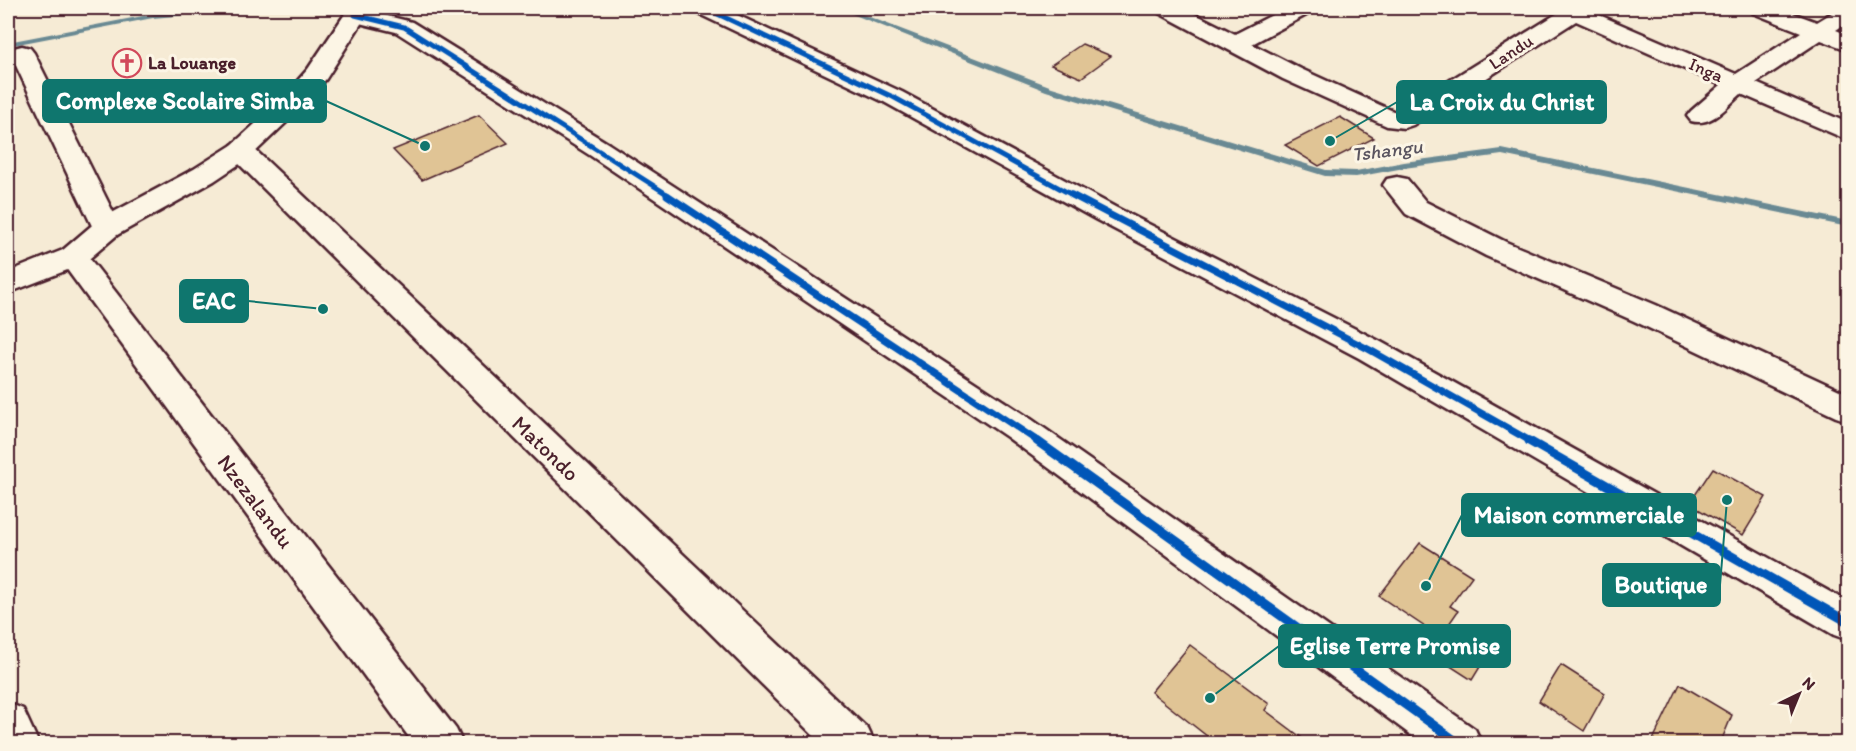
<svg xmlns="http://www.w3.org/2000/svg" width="1856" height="751" font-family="Itim,sans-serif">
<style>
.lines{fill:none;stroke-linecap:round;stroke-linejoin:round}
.stream{fill:#698993;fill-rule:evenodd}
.building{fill:#e0c495;stroke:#4a1f2b;stroke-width:1.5}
.minor-casing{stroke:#4a1f2b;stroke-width:5}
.tertiary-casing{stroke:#4a1f2b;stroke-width:5}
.minor{fill:#fcf5e5;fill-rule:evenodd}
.tertiary{fill:#fcf5e5;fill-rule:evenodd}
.cycleway-far2-casing{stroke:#fcf5e5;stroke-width:8}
.cycleway-far1-casing{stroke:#fcf5e5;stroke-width:10}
.cycleway-casing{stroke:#fcf5e5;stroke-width:13}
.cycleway-far2{stroke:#0057b8;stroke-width:5}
.cycleway-far1{stroke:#0057b8;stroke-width:7}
.cycleway{stroke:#0057b8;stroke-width:9}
.labels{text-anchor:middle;stroke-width:6;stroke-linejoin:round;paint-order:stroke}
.far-street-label{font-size:18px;fill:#4a1f2b;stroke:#fcf5e5}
.far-poi-label{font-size:18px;font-weight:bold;fill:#4a1f2b;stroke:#fcf5e5;text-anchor:start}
.far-water-label{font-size:20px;font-style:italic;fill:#5a545f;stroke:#fcf5e5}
.street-label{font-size:22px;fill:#4a1f2b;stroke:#fcf5e5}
.leader{fill:none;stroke:#0f766e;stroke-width:2}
.callout-dot{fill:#0f766e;stroke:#fcf5e5;stroke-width:2}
.callout{fill:#0f766e;stroke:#0f766e;stroke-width:2}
.callout-label{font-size:24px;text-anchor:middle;font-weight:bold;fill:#fff}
</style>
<rect width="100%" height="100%" fill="#f6ebd5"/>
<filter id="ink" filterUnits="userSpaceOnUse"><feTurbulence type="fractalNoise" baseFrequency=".0167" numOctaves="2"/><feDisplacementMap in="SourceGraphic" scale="12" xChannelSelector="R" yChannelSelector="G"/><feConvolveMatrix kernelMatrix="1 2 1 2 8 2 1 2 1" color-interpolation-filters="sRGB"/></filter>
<g filter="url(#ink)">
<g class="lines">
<g class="stream">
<polygon points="224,8 246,8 242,10 153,18 8,46 8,42 153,14"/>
<polygon points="837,8 846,8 1052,87 1326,170 1356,171 1404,162 1502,149 1848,221 1848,227 1502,155 1404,168 1356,177 1325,176 1046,91"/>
</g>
</g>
<g class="building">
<polygon points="1082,44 1111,56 1081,78 1051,65"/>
<polygon points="479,115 508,143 422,180 393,150"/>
<polygon points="1340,117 1374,138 1319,166 1285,145"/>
<polygon points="1713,468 1766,497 1743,535 1689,504"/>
<polygon points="1420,543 1472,576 1450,606 1458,611 1440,637 1379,596"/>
<polygon points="1461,629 1491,649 1472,680 1441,660"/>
<polygon points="1190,645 1269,704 1265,710 1310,744 1217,744 1151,692"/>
<polygon points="1561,665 1605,693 1584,731 1539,701"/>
<polygon points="1680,684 1732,715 1720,744 1651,744"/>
</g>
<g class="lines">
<g class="minor-casing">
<g id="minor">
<polygon points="355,8 412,22 609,144 1031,419 1475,729 1482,744 1423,744 1007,437 591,156 396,32 347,20 344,15 347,10"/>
<polygon points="694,8 722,8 902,92 1115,207 1381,342 1848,602 1848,640 1834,635 1359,358 1095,219 884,102 697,13"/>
<path d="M1156 8H1183L1235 34 1286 8H1313L1310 13 1252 44 1301 69 1393 111 1399 112 1558 13 1554 8H1592L1590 11 1736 74 1801 32 1753 13 1750 8H1779L1817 22 1840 8H1848V22L1836 30 1848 35V50L1821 40 1756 83 1848 123V140L1741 94C1726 107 1712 127 1691 121L1687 116 1691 111 1721 85 1576 21 1413 125 1404 128 1387 126 1283 79 1159 13Z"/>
<polygon points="22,46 30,48 34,53 121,228 117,235 107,237 97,235 93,228 10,53 14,48"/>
<polygon points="241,143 250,145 868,729 875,744 822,744 232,157 228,151 232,145"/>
<polygon points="1397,177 1407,179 1426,202 1506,242 1656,305 1848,394 1848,421 1836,417 1634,321 1486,256 1406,214 1383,185 1387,179"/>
<polygon points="73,247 83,250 456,729 463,744 414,744 63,264 58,257 63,250"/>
<polygon points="8,703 23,709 39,744 8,744"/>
</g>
</g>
<g class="tertiary-casing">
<polygon id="tertiary" points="349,8 371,8 326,79 296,113 250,157 214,181 117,235 83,264 8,293 8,272 63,250 97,221 194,169 232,145 278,103 308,69"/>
</g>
<use href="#minor" class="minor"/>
<use href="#tertiary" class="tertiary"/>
<g class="cycleway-far2-casing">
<g id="cycleway-far2">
<polyline points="705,8 893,97 1074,196"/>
<polyline points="355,15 404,27 670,196"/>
</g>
</g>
<g class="cycleway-far1-casing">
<g id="cycleway-far1">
<polyline points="667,195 1039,442"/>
<polyline points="1072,195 1370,350 1532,442"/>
</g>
</g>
<g class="cycleway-casing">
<g id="cycleway">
<polyline points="1037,441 1460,744"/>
<polyline points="1529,441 1848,622"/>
</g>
</g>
<use href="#cycleway-far2" class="cycleway-far2"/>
<use href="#cycleway-far1" class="cycleway-far1"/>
<use href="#cycleway" class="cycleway"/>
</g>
</g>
<defs>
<g id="church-ring" transform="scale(1.5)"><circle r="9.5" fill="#fcf5e5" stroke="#d1495b" stroke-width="1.5"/><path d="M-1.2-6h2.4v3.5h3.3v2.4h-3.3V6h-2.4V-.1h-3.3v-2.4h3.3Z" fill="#d1495b"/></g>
</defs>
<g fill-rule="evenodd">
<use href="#church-ring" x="127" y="63"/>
</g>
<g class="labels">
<g class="far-street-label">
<text transform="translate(1511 52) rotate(-33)" y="6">Landu</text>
<text transform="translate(1706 70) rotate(24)" y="6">Inga</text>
</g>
<g class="far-poi-label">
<text x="148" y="69">La Louange</text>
</g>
<g class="far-water-label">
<text transform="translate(1387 150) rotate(-7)" y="7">Tshangu</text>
</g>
<g class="street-label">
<text transform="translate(546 448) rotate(44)" y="8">Matondo</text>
<text transform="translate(256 501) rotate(53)" y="8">Nzezalandu</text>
</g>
</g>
<path class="leader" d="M425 146L326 101M1330 141L1397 102M323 309L248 301M1426 586L1462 515M1727 500L1720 585M1210 698L1279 646"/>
<g class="callout-dot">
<circle cx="425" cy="146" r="6"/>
<circle cx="1330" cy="141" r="6"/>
<circle cx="323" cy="309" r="6"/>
<circle cx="1426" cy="586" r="6"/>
<circle cx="1727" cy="500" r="6"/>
<circle cx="1210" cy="698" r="6"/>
</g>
<g class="callout">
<rect x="43" y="80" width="283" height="42" rx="6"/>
<rect x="1397" y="81" width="209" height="42" rx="6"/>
<rect x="180" y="280" width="68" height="42" rx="6"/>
<rect x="1462" y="494" width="234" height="42" rx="6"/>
<rect x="1603" y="564" width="117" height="42" rx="6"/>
<rect x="1279" y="625" width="231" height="42" rx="6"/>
</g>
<g class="callout-label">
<text x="185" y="109">Complexe Scolaire Simba</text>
<text x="1502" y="110">La Croix du Christ</text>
<text x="214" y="309">EAC</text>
<text x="1579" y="523">Maison commerciale</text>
<text x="1661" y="593">Boutique</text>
<text x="1395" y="654">Eglise Terre Promise</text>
</g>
<rect width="1856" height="751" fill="none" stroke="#fcf5e5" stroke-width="30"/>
<rect x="15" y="15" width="1826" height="721" fill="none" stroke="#4a1f2b" stroke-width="2" filter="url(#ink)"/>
<g transform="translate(1799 694) rotate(43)" stroke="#fcf5e5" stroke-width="4.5" paint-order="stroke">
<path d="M0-4.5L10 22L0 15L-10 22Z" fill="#4a1f2b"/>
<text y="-9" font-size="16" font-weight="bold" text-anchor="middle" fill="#4a1f2b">N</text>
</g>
</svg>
